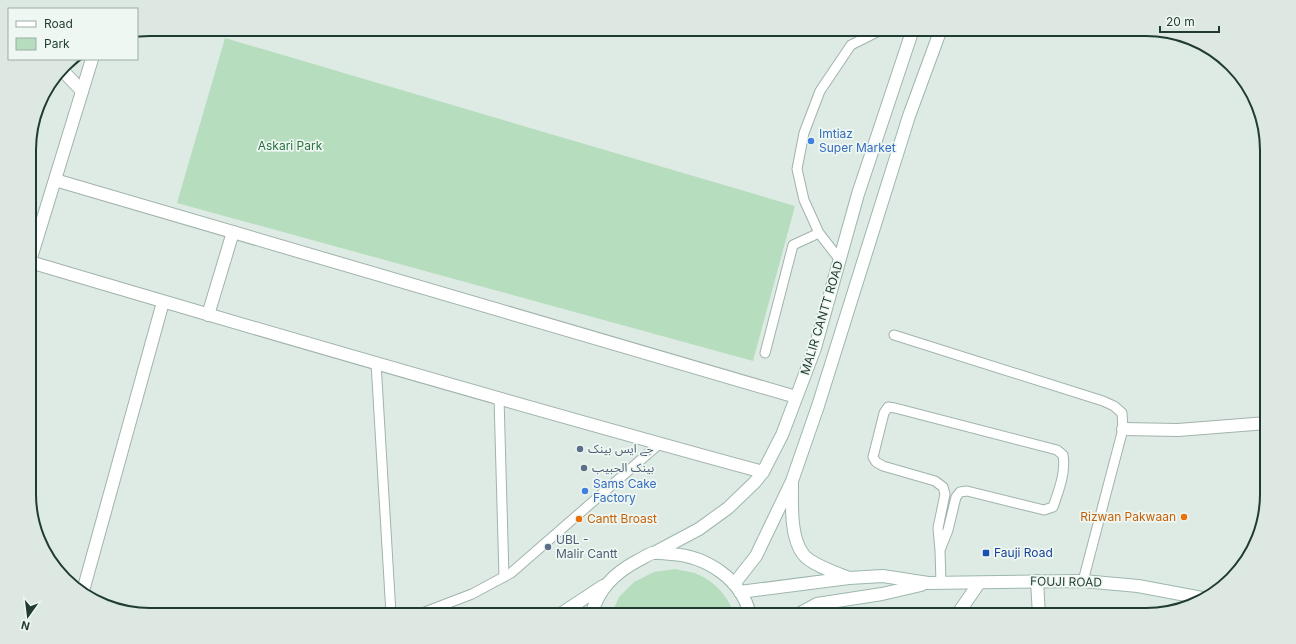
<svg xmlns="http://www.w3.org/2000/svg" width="1296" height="644" font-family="Inter,'Noto Sans Arabic',sans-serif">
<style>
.green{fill:#b6ddbe}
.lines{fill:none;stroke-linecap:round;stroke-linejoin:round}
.lane-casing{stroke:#a1b3ab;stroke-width:11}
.street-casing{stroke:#a1b3ab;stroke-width:14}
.secondary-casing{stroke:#9db7ac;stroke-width:14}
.lane{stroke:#fff;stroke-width:9}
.street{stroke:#fff;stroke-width:12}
.secondary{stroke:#fff;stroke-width:12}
.shop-dot{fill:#3f7fe0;stroke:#eff7f2;stroke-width:1.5}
.service-dot{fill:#5c6f8a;stroke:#eff7f2;stroke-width:1.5}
.food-dot{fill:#e8710a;stroke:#eff7f2;stroke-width:1.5}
.transit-dot{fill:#1a4fb4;stroke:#eff7f2;stroke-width:1.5}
.labels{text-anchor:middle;stroke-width:3.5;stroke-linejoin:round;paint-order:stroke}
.shop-label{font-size:12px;fill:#366cbe;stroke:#eff7f2;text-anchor:start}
.park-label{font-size:12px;fill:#287340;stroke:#eff7f2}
.street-label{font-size:12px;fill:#1f3b32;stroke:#eff7f2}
.service-label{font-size:12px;fill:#4e5e75;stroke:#eff7f2;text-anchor:start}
.food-label{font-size:12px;fill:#c56008;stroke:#eff7f2;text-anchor:end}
.transit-label{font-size:12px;fill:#164399;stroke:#eff7f2;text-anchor:start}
.rim{fill:none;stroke:#1f3b32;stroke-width:2}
</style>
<rect width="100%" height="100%" fill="#deebe4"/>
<g class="green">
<polygon points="225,38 795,206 753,361 177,203"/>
<path d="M676 569C682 571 691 571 697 574 716 582 728 597 735 615H611L619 597 634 582 654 572Z"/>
<polygon points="944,609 940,615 869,615 890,610"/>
</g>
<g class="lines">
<g class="lane-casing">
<g id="lane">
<polyline points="840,260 819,233 804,200 797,169 804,133 820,91 851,45 883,29"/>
<polyline points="894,335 1103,401 1114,406 1122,413 1123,429 1083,581"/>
<polyline points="765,353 793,245 819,233"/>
<polyline points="376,363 391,614 394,615"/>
<polyline points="499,398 504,577"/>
<path d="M940 550 938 528 945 494 943 487 935 481 883 466 876 462 873 457 884 413 888 407 895 408 1057 450 1063 455C1066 472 1059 490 1053 507L1044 510 967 491 960 492 956 497 948 530 940 550 941 583"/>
<polyline points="417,615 472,594 511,573 659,444"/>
</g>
</g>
<g class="street-casing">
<g id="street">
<polyline points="62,70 82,91"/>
<polyline points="55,180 796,397"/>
<polyline points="30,261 92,59"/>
<path d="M30 262C273 334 517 405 763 472"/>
<polyline points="208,315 233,232"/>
<polyline points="1123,429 1178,430 1267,423"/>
<polyline points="1037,581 1039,615"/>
<polyline points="83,591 163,302"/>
<polyline points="957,615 979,583"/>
</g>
</g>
<g class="secondary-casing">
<g id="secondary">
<path d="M792 484C792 504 790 537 803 554 810 564 836 573 849 578"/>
<polyline points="654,553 699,529 728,508 755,482 763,472 782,435 815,348 858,194 913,29"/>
<polyline points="734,584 756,556 792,481 818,406 909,116 941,29"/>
<polyline points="740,592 849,578 883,576 928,583 1083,581 1138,586 1202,598"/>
<polyline points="559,615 603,586"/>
<path d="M591 615C599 589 613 574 637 561 642 559 648 554 653 553 658 552 666 554 671 554 706 556 742 579 750 615"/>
<polyline points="797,615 817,604 882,594 921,585"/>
</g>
</g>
<use href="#lane" class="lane"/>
<use href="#street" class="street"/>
<use href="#secondary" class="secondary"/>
</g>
<g class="shop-dot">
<circle cx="811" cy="141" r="4"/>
<circle cx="585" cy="491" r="4"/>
</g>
<g class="service-dot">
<circle cx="580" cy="449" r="4"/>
<circle cx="584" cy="468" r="4"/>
<circle cx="548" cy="547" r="4"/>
</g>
<g class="food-dot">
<circle cx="1184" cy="517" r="4"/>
<circle cx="579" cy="519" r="4"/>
</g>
<rect class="transit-dot" x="982" y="549" width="8" height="8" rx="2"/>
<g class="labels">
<g class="shop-label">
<text x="819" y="138">Imtiaz<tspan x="819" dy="14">Super Market</tspan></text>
<text x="593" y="488">Sams Cake<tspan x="593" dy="14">Factory</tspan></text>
</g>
<g class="park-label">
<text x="290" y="150">Askari Park</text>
</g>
<g class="street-label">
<text transform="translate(822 318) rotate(-73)" y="4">MALIR CANTT ROAD</text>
<text transform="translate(1066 582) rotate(1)" y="4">FOUJI ROAD</text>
</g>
<g class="service-label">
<text x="588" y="453">جے ایس بینک</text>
<text x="592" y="472">بينک الحبيب</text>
<text x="556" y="544">UBL -<tspan x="556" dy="14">Malir Cantt</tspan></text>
</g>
<g class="food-label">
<text x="1176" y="521">Rizwan Pakwaan</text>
<text x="587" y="523" text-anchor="start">Cantt Broast</text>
</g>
<g class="transit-label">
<text x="994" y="557">Fauji Road</text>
</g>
</g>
<path d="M0 0H1296V644H0ZM150 36H1146A114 114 0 0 1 1260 150V494A114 114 0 0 1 1146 608H150A114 114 0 0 1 36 494V150A114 114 0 0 1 150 36Z" fill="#dee8e3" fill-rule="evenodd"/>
<path class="rim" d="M150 36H1146A114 114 0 0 1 1260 150V494A114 114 0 0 1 1146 608H150A114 114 0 0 1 36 494V150A114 114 0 0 1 150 36Z"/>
<rect x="8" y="8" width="130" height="52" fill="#eff7f2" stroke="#9caca5"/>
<rect x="16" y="21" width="20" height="6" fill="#ffffff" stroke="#9caca5"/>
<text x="44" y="28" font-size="12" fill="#1f3b32">Road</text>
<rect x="16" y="38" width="20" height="12" fill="#b6ddbe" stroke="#9caca5"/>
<text x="44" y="48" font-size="12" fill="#1f3b32">Park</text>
<g transform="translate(28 616) rotate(194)" stroke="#eff7f2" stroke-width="3" paint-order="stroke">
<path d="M0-3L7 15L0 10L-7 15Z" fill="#1f3b32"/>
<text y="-6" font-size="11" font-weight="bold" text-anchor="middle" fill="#1f3b32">N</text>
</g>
<path d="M1160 26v6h59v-6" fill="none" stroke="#1f3b32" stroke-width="2"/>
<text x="1166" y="26" font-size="12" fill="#1f3b32" stroke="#eff7f2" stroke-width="3" paint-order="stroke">20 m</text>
</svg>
